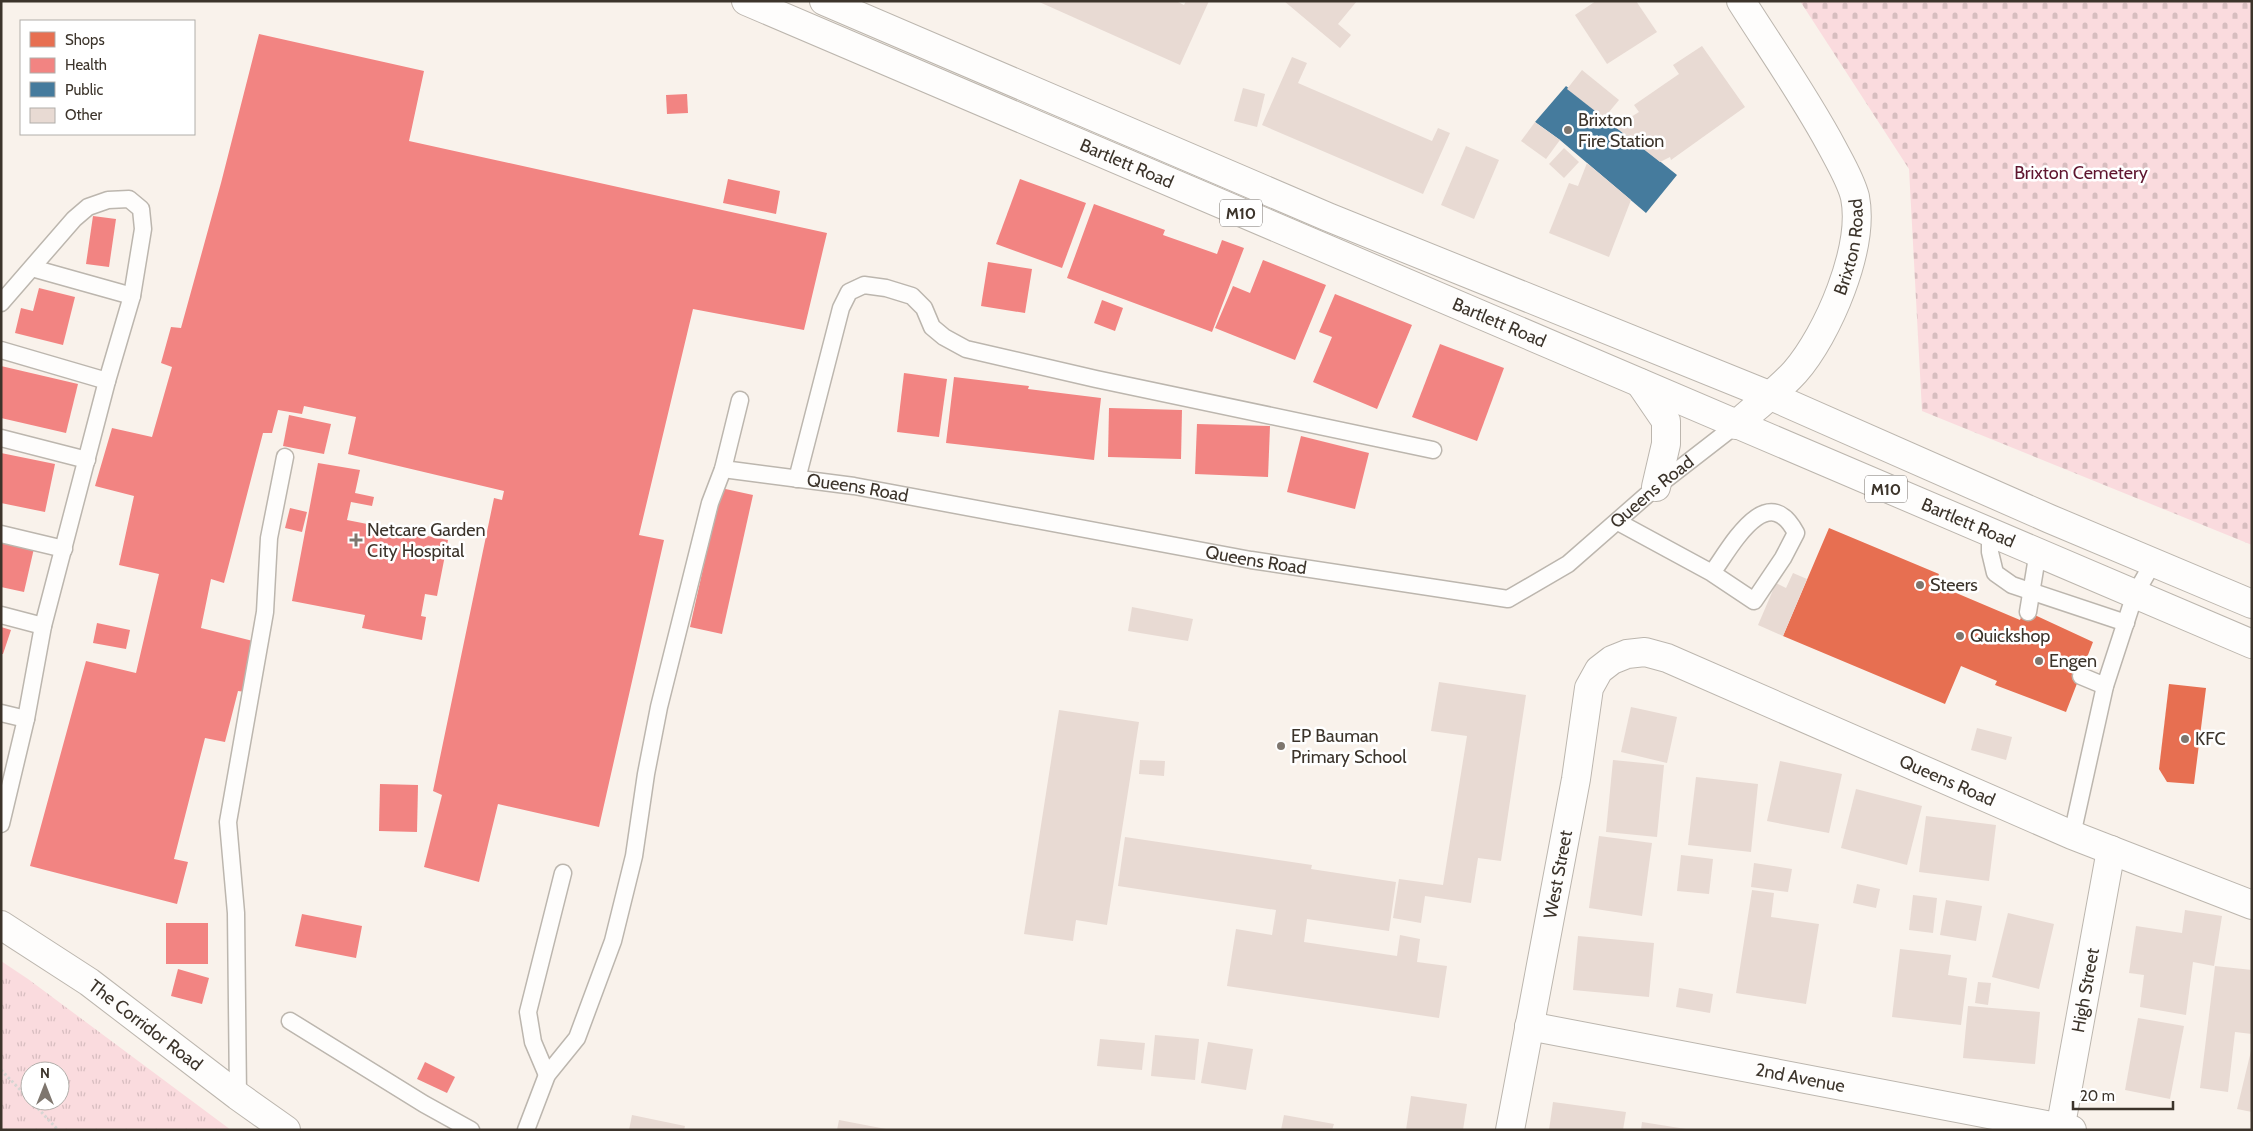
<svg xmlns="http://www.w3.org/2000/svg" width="2253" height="1131" font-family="Cabin,sans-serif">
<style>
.grass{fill:url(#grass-tufts);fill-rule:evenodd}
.cemetery{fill:url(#cemetery-stones)}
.shops{fill:#e76f51}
.health{fill:#f28482}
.public{fill:#457b9d}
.building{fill:#e8dad3}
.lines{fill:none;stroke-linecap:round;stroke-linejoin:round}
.service-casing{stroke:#bcb6ae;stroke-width:19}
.minor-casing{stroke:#bcb6ae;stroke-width:30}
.secondary-casing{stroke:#bcb6ae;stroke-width:30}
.primary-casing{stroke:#bcb6ae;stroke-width:30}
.path{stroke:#d7d5d3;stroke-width:3;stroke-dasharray:2.5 2.5;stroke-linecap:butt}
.service{stroke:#fefdfc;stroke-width:16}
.minor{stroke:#fefdfc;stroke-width:28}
.secondary{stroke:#fefdfc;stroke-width:28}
.primary{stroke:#fefdfc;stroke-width:28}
.poi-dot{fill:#7e766e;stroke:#fff;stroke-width:2}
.labels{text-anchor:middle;stroke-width:5;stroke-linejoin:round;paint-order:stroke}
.shield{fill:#fff;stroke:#76716b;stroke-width:1}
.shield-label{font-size:16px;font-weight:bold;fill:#3c342b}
.poi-label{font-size:18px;fill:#3c342b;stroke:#fff;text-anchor:start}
.street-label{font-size:18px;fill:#3c342b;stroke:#fff}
.park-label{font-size:18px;fill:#5f162f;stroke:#fff}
</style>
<defs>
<pattern id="grass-tufts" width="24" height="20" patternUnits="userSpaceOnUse" patternTransform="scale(1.25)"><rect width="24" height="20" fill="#fadbde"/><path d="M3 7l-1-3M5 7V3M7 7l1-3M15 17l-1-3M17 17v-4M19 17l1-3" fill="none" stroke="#d7bdbf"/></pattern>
<pattern id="cemetery-stones" width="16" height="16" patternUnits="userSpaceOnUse" patternTransform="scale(1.25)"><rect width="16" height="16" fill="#fadbde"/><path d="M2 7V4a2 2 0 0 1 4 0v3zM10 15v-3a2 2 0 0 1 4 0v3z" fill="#d7bdbf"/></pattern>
</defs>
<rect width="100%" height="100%" fill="#f9f2eb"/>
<path class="grass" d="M1 961 28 979 231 1130H1ZM30 1071H60V1101H30Z"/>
<polygon class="cemetery" points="1800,1 2252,1 2252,545 1922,411 1909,169"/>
<g class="shops">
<polygon points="1829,528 1939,574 1935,584 2020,620 2024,610 2093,642 2066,712 1995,685 1997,681 1961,666 1945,704 1783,636"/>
<polygon points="2169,684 2206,688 2194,784 2167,782 2159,769"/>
</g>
<g class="health">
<polygon points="259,34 424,71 409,141 827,233 804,330 693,309 639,535 664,540 599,827 498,804 479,882 424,867 442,795 433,791 494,498 502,500 504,491 348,454 356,417 304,406 302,414 278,410 272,433 263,433 224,583 211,579 201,628 257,642 246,692 238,691 225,742 205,738 174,859 188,862 177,904 30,866 86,661 136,673 159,574 119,565 134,496 95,486 112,428 152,437 172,367 161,363 171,327 181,328 221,183"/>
<polygon points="687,94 688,113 667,114 666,95"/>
<polygon points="728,179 780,191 776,214 723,203"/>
<polygon points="1020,179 1086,203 1062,268 996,244"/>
<polygon points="1094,204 1165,230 1163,235 1217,254 1222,240 1244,248 1212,332 1067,278"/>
<polygon points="93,216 116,219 109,267 86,264"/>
<polygon points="1263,260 1326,285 1295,360 1215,328 1233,286 1250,293"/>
<polygon points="988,262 1032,269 1025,313 981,306"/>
<polygon points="39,288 75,297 63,345 15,333 21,308 33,311"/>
<polygon points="1335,294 1412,325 1377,409 1313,382 1332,337 1319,332"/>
<polygon points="1102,300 1123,308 1115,331 1094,323"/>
<polygon points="1440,344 1504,368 1477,441 1412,417"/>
<polygon points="1,366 78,384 66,433 1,418"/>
<polygon points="904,373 947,379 939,437 897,432"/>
<polygon points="954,377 1029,386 1028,389 1101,398 1094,460 946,443"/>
<polygon points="1109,408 1182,410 1181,459 1108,457"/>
<polygon points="289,415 331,424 324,454 283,446"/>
<polygon points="1197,424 1270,426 1268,477 1195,474"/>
<polygon points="1301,436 1369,453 1355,509 1287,492"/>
<polygon points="1,453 55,464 45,512 1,503"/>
<polygon points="318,463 360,470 355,493 374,497 372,506 351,502 347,520 448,540 437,596 425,594 421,616 426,617 422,640 362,628 365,615 292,601"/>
<polygon points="721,488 753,495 722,634 690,627"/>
<polygon points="290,508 307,512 302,532 285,528"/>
<polygon points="1,536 35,544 24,592 1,587"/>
<polygon points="97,623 130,630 126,649 93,643"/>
<polygon points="1,627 11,630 3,654 1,654"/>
<polygon points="380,784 418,785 417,832 379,831"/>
<polygon points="302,914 362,926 356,958 295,946"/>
<rect x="166" y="923" width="42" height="41"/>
<polygon points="178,969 209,978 202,1004 171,996"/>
<polygon points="425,1062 455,1077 447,1093 417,1079"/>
</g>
<polygon class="public" points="1566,86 1677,175 1646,213 1560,140 1535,122"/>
<g class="building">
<polygon points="1037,1 1176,1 1184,5 1186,1 1209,1 1180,65"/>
<polygon points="1284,1 1357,1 1338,24 1351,35 1340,48"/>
<polygon points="1596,1 1636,1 1657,32 1607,64 1575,15"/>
<polygon points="1702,46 1745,107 1671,160 1670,157 1660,162 1615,127 1639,112 1634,105 1679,74 1673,65"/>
<polygon points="1292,57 1307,63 1298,83 1432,141 1438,128 1450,133 1423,194 1262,125"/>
<polygon points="1582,70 1619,100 1604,118 1567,89"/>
<polygon points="1243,88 1265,94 1257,127 1234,121"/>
<polygon points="1535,122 1560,140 1546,159 1521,141"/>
<polygon points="1466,146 1499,160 1474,219 1441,205"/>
<polygon points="1564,148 1579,162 1564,178 1549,164"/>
<polygon points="1587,163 1631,200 1609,257 1549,233 1569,183 1578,186"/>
<polygon points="1793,573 1807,579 1783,636 1758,625 1776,583 1786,588"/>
<polygon points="1132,607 1193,619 1188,641 1128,631"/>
<polygon points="1439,682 1526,695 1501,861 1478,858 1471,903 1425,896 1421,923 1393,918 1399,879 1443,885 1467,736 1431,731"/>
<polygon points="1631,707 1677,717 1667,763 1621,752"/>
<polygon points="1059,710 1139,722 1107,925 1076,920 1073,941 1024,934"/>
<polygon points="1977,728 2012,737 2006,760 1971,750"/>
<polygon points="1140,760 1165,761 1164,776 1139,774"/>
<polygon points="1613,760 1664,765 1657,837 1606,832"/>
<polygon points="1780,761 1842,774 1829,833 1767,821"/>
<polygon points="1696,777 1758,784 1751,852 1688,845"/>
<polygon points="1856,789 1922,806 1907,865 1841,848"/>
<polygon points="1926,816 1996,825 1989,881 1919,872"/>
<polygon points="1599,836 1652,843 1642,916 1589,908"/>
<polygon points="1125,837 1312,865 1311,869 1396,882 1389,931 1307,919 1304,942 1397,956 1400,935 1420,939 1417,962 1447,966 1439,1018 1227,986 1236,929 1272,935 1276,910 1118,886"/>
<polygon points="1681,855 1713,859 1709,894 1677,891"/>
<polygon points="1754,863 1792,869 1788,892 1751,887"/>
<polygon points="1857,884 1880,889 1876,908 1853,903"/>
<polygon points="1752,890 1774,893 1771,917 1819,924 1806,1004 1736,993"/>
<polygon points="1913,895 1937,898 1933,933 1909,930"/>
<polygon points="1946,900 1982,906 1976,941 1940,935"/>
<polygon points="2185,910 2222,916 2214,966 2193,962 2186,1015 2140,1007 2144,975 2129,973 2136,926 2182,933"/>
<polygon points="2008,913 2054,924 2039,989 1992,977"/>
<polygon points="1578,936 1654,943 1649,997 1573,990"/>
<polygon points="1900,949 1951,955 1948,975 1967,978 1961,1025 1892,1017"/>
<polygon points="2215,966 2252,970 2252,1034 2235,1032 2228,1092 2200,1088"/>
<polygon points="1978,982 1991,983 1988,1005 1975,1003"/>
<polygon points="1679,988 1713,994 1710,1013 1676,1007"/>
<polygon points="1968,1006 2040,1012 2035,1064 1963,1058"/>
<polygon points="2138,1018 2184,1026 2170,1099 2125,1090"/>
<polygon points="1155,1035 1199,1039 1195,1080 1151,1076"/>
<polygon points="1100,1039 1145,1043 1142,1070 1097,1066"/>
<polygon points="1208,1042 1253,1049 1246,1090 1201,1083"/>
<polygon points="2251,1051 2252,1051 2252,1112 2237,1109"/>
<polygon points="1411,1096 1467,1104 1463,1130 1406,1130"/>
<polygon points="1553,1102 1626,1112 1623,1130 1549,1130"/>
<polygon points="632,1115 685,1126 684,1130 629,1130"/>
<polygon points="1284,1115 1334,1124 1332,1130 1281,1130"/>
<polygon points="839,1120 886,1129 886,1130 837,1130"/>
<polygon points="1642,1122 1686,1129 1686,1130 1641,1130"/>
</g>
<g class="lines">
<g class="service-casing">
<g id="service">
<polyline points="32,268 132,296"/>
<polyline points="1,303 74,219 88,207 108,200 129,199 141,209 143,229 132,296 107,381 43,626 26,719 1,824"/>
<polyline points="1,350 107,381"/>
<polyline points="1,438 87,460"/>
<path id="s1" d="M723 469 854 486 1251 560 1508 599 1568 564 1656 487 1736 425"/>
<polyline points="797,479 841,308 849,292 864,285 886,288 912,296 924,308 932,327 944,337 966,349 1096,379 1433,450"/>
<path d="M1618 522 1712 573 1754 601 1783 558 1796 533C1767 478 1731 547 1712 573"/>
<polyline points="1990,531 1990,552 1995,573 2012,585 2126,623"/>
<polyline points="1,534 64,549"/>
<polyline points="2028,612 2038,551"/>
<polyline points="1,615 43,626"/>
<polyline points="2081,676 2105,686"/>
<polyline points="1,713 26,719"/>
<polyline points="2072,835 2105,686 2135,594 2153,563"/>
<polyline points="290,1021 424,1104 471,1130"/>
<polyline points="547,1075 533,1042 528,1012 563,873"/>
<polyline points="238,1096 236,913 228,822 265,612 269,538 285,457"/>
<polyline points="526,1130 547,1075 577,1038 613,941 634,856 646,774 659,707 710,503 723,469 740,400"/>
</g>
</g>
<g class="minor-casing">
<g id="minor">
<path id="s2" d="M1 925 89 982 238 1096 286 1130"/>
<path id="s3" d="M1529 1026 2072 1130"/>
<path id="s4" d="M1510 1130 1576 779 1589 688 1599 670 1612 660 1627 654 1645 652 1667 658 2072 835 2252 905"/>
<path id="s5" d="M2060 1130 2111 850"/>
</g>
</g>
<g class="secondary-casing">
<g id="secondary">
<path id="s6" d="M1736 425C1755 407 1777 392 1795 372 1828 334 1865 248 1855 197 1851 181 1841 164 1833 149 1806 98 1772 50 1741 1"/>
</g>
</g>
<g class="primary-casing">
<g id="primary">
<path id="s7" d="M746 1 2252 644"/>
<polyline points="824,1 1328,217 1771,396 2050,519 2252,604"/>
<polyline points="1640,383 1666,421 1666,444 1656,487"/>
</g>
</g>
<g class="path">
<polyline points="1,1070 30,1100"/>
<polyline points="31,1101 58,1130"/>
</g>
<use href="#service" class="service"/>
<use href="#minor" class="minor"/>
<use href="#secondary" class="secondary"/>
<use href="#primary" class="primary"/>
</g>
<g class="poi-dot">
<circle cx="1568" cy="130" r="5"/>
<path d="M353.5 532.5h5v5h5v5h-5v5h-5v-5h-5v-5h5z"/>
<circle cx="1920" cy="585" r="5"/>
<circle cx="1960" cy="636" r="5"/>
<circle cx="2039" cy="661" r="5"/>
<circle cx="2185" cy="739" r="5"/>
<circle cx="1281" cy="746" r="5"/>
</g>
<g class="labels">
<g class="shield">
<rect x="1220" y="199.5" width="42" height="27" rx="4"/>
<rect x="1865" y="475.5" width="42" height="27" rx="4"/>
</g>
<g class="shield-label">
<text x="1241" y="219">M10</text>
<text x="1886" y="495">M10</text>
</g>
<g class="poi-label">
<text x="1578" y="126">Brixton<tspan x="1578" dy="21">Fire Station</tspan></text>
<text x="367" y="536">Netcare Garden<tspan x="367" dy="21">City Hospital</tspan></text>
<text x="1930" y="591">Steers</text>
<text x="1970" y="642">Quickshop</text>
<text x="2049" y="667">Engen</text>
<text x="1291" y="742">EP Bauman<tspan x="1291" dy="21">Primary School</tspan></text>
<text x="2195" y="745">KFC</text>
</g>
<g class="street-label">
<text dy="6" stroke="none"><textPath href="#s7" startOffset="414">Bartlett Road</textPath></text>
<text dy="6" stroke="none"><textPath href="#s6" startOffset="218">Brixton Road</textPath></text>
<text dy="6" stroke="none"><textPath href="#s7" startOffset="819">Bartlett Road</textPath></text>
<text dy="6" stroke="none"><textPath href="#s1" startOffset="136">Queens Road</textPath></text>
<text dy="6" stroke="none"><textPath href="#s1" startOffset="976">Queens Road</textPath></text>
<text dy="6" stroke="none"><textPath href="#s7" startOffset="1329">Bartlett Road</textPath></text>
<text dy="6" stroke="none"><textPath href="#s1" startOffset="541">Queens Road</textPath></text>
<text dy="6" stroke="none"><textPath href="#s4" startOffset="849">Queens Road</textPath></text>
<text dy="6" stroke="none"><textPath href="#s4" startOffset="260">West Street</textPath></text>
<text dy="6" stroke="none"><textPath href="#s5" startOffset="142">High Street</textPath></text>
<text dy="6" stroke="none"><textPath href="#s2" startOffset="176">The Corridor Road</textPath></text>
<text dy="6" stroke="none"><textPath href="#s3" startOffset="276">2nd Avenue</textPath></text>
</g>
<g class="park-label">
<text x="2081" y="179">Brixton Cemetery</text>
</g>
</g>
<rect width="2253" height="1131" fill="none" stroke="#3c342b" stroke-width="5"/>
<rect x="20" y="20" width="175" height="115" fill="#ffffff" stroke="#b1aeaa"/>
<rect x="30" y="32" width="25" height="15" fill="#e76f51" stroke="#b1aeaa"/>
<text x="65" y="45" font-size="15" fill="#3c342b">Shops</text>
<rect x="30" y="58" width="25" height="15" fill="#f28482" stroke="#b1aeaa"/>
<text x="65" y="70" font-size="15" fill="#3c342b">Health</text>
<rect x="30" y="82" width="25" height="15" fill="#457b9d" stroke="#b1aeaa"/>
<text x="65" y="95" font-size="15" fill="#3c342b">Public</text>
<rect x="30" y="108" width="25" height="15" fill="#e8dad3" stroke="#b1aeaa"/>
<text x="65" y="120" font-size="15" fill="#3c342b">Other</text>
<g transform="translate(45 1086)"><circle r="24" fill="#ffffff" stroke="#b1aeaa"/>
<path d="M0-4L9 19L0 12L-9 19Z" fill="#7e766e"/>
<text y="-8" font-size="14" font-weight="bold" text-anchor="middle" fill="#3c342b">N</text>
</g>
<path d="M2073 1101v8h100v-8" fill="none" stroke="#3c342b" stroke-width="2.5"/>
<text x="2080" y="1101" font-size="15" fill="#3c342b" stroke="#ffffff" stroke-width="4" paint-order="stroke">20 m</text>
</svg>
